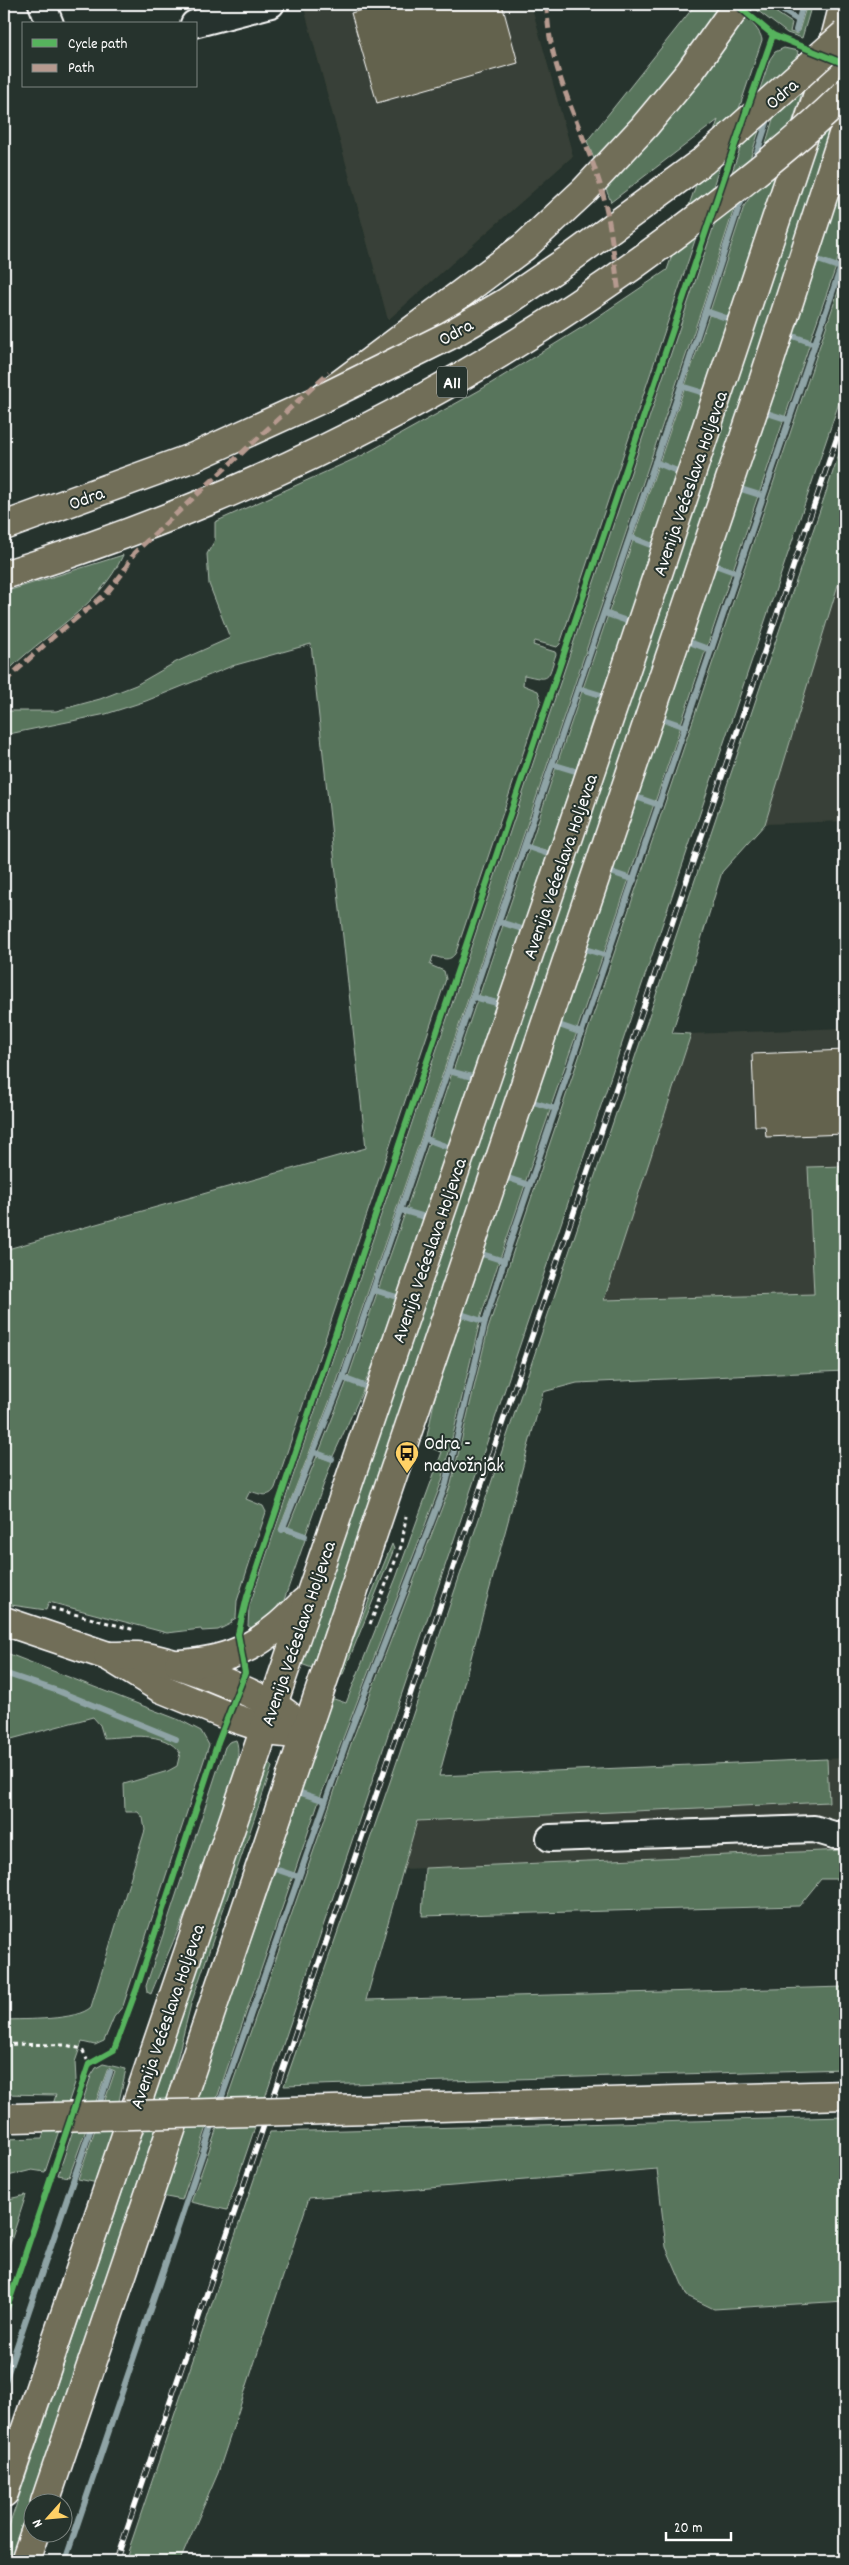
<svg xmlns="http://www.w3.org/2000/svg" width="849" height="2565" font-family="Dekko,sans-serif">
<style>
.built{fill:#384137}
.green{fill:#58755c;stroke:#acbaae}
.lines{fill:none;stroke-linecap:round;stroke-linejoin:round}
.stream{stroke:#8fa4a6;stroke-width:6}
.building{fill:#63624e;stroke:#fff}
.minor-casing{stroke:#fff;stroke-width:30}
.major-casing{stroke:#fff;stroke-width:31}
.highway-casing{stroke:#fff;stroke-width:31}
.path{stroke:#fff;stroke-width:3;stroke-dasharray:4 4;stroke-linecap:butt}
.minor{stroke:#26332d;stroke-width:26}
.major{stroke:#716e59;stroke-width:28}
.highway{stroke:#716e59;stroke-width:28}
.rail-casing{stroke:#fff;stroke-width:5.5}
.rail{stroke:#26332d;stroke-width:4;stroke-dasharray:11;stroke-linecap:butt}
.major-bridge-casing{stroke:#fff;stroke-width:31;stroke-linecap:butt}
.highway-bridge-casing{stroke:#fff;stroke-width:31;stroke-linecap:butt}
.major-bridge{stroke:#716e59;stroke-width:28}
.highway-bridge{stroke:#716e59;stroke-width:28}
.quiet{stroke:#b69a8f;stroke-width:5;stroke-dasharray:10 5;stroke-linecap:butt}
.cycleway-casing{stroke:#26332d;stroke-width:9}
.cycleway{stroke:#56b35d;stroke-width:6}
.labels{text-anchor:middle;stroke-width:4;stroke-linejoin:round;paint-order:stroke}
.shield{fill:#26332d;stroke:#bec2c0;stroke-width:1}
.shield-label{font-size:18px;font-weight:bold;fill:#fff}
.street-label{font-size:19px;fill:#fff;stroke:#26332d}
.poi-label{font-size:19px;fill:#fff;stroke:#26332d;text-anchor:start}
</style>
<rect width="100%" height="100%" fill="#26332d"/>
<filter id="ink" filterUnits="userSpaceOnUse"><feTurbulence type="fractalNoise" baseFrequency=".02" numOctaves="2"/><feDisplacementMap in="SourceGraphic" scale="10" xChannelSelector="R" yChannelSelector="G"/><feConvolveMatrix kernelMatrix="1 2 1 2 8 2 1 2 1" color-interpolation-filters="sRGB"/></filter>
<g filter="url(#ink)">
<g class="built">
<polygon points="303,4 531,4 573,156 388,320"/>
<polygon points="845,562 845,821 765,824"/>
<polygon points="845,1028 845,1166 808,1168 814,1294 604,1300 691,1034"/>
<polygon points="845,1758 845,1850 403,1869 417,1821 829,1802 827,1759"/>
</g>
<g class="green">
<path d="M696 4C705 4 716 2 724 4 736 6 761 28 762 40L560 644 557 647 535 641 533 645 555 652 556 654C547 681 551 681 524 675L523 685 538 691 541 700 456 952C450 963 442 958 433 956L430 965 444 971 446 979 275 1488C269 1499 260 1494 250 1491L246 1499 263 1506 266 1512 237 1601 236 1618 231 1621 232 1623 218 1630 202 1631 201 1629 167 1633 49 1602 46 1610 4 1604V1250L366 1148 311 644 232 666 146 701 106 714 4 735V711H56L100 699 136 685 176 662 230 638 209 584 207 554 215 540V522L363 455 480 390 581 328 667 270 718 120 611 202 587 141Z"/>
<polygon points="749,4 763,4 792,23 790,32 798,34 807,4 812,4 802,38 787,33"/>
<polygon points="784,48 798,51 796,60 811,64 730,317 710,311 744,206 750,197 778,102 768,103 703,305 420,1141 334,1390 279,1530 306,1537 283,1603 279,1604 277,1607 280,1609 259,1632 248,1626 249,1607 770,59 775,52"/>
<polygon points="836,72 845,74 845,86 770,321 312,1668 301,1664"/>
<polygon points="845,174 845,235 836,265 818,258"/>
<polygon points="818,261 836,267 810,341 792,335"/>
<polygon points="845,271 845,385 227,2210 191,2202 352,1741 451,1484 488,1329 514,1249"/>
<polygon points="709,315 728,320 705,392 685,386"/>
<polygon points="793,338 810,343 785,417 767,411"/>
<polygon points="684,389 703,394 679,469 659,463"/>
<polygon points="767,415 784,419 759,494 741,487"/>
<polygon points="845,436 845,562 765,824 722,872 672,1033 691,1034 604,1300 814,1294 808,1167 845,1166 845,1371 577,1383 543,1392 439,1776 827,1759 829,1802 417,1821 366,2000 845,1987 845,2069 284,2086 391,1779"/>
<polygon points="658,465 676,472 654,543 651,543 634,536"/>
<polygon points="741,491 758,496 733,570 715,564"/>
<polygon points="633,540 650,545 651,549 628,620 609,612"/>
<path d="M123 555C100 608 42 634 4 675V592Z"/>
<polygon points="714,567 732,572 707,647 689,641"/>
<polygon points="608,615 624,621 626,626 602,694 583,688"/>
<polygon points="689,644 706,649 681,724 663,717"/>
<polygon points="582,691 600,697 576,769 557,764"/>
<polygon points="663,721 681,726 655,802 636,796"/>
<polygon points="556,767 575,772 549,851 530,846"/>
<polygon points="636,799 654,804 629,877 611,871"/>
<polygon points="529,849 547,855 523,927 504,922"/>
<polygon points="611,874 629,879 604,953 585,947"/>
<polygon points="503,925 521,930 498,1001 479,996"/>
<polygon points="585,950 603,955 577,1030 559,1023"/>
<polygon points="477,1000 496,1004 473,1075 453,1071"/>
<polygon points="559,1027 577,1032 551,1106 533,1100"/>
<polygon points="452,1073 471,1078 449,1145 430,1139"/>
<polygon points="533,1103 551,1108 525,1183 507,1176"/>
<polygon points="429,1142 447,1149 425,1215 406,1210"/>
<polygon points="507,1180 525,1185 500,1259 482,1253"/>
<polygon points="405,1213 424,1218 398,1296 378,1290"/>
<polygon points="481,1256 499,1261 480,1319 461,1312"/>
<polygon points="377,1293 396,1299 379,1352 364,1385 348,1378"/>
<polygon points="461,1316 480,1321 442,1481 320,1798 301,1791 331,1698 346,1703 396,1578 442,1452 425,1446 440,1373"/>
<polygon points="347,1381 364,1388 335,1452 332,1458 319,1452"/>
<polygon points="317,1456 332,1461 306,1534 288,1528"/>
<polygon points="392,1544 394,1549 343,1674 339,1674"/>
<path d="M4 1652 182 1721 201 1731 209 1745 123 2006 114 2017 104 2041 95 2045 82 2042 75 2062 76 2080 45 2172 32 2170 4 2177V2180V2139L42 2138 56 2095 4 2094V2020C24 2019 77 2021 91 2007L145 1830 143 1818 138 1812H125L124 1784 168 1771 177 1766 180 1753C165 1730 128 1737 104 1738L100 1725 93 1717 4 1741Z"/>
<path d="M236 1740C252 1772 167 1953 151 1994L147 1992 146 1986 225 1747 229 1742Z"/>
<polygon points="268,1762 272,1767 191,2004 169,2091 10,2561 4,2561 4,2541"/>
<polygon points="301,1794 319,1800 294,1874 275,1867"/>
<polygon points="845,1850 845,1879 821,1879 799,1906 422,1916 425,1868"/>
<polygon points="275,1871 293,1876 182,2200 161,2196"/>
<polygon points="103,2064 126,2069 110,2143 98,2183 78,2179 115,2071 108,2068 69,2177 58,2175 91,2076 96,2068"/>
<polygon points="845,2117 845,2301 714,2309 687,2296 666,2247 657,2169 309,2198 218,2473 180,2561 125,2561 270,2132"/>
<polygon points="26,2195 4,2262 4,2200"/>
</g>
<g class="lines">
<g class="stream">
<polyline points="772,4 798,20"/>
<polyline points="796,30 803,4"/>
<polyline points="754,162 769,116"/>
<polyline points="818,260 841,268"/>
<polyline points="706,311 729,319"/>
<polyline points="793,336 815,344"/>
<polyline points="681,386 704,393"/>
<polyline points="767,413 789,420"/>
<polyline points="655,462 677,471"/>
<polyline points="741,489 763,496"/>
<polyline points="630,537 653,546"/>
<polyline points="715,565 737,573"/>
<polyline points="604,613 627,621"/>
<polyline points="689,642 711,650"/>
<polyline points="578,688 601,695"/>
<polyline points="663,719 686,727"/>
<polyline points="552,764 575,771"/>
<polyline points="636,797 659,805"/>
<polyline points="525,846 548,854"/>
<polyline points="611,872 634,880"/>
<polyline points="500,922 522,929"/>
<polyline points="585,949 608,956"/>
<polyline points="474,997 497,1003"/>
<polyline points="559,1025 582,1033"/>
<polyline points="449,1071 472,1077"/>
<polyline points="533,1102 556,1109"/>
<polyline points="426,1139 448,1147"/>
<polyline points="508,1178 529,1185"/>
<polyline points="401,1210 425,1217"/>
<polyline points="482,1254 504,1261"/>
<polyline points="374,1290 397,1297"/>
<polyline points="461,1314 485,1322"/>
<polyline points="343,1378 364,1386"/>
<polyline points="314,1452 332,1459"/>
<polyline points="284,1528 305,1536"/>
<polyline points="282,1530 343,1378 681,386 739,206 746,193"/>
<polyline points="4,1673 58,1691 176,1739"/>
<polyline points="301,1793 325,1801"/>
<polyline points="275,1869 299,1877"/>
<polyline points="219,2105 347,1740 446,1484 485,1322 504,1261 845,255"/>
<polyline points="98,2108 110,2072"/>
<polyline points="4,2384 93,2122"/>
<polyline points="65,2561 214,2120"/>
</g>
</g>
<g class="building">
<polygon points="383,4 502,4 518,63 377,103 351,13"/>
<polygon points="845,1050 845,1134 766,1137 765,1126 755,1126 752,1054"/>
</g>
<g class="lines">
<g class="minor-casing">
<g id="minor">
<polyline points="42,4 50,24"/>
<polyline points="194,24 271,4"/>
<polyline points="550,1838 814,1829 834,1835 845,1835"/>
</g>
</g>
<g class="major-casing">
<g id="major">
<polyline points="4,1621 108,1656 160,1688 228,1716 276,1732 304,1735"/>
<path d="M108 1656C121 1656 134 1655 146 1657 180 1663 262 1694 288 1715"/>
<path d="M179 1664C235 1661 266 1642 304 1602"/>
<polyline points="371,2109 845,2095"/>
<polyline points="4,2493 621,684 830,58 844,4"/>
<polyline points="45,2502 763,382 845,128"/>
<polyline points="25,2561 35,2532"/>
</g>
</g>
<g class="highway-casing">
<polyline id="highway" points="4,526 194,457 319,400 525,246 584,191 644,127 689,73 738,4"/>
</g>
<g class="path">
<polyline points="51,1608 135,1630"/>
<polyline points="370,1624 402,1544 406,1516"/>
<polyline points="4,2044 66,2045 82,2049 89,2064"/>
</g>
<use href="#minor" class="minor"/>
<use href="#major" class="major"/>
<use href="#highway" class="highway"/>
<g class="rail-casing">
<polyline id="rail" points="116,2561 845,414"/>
</g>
<use href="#rail" class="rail"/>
<g class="major-bridge-casing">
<polyline id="major-bridge" points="13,2118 371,2109"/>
</g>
<g class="highway-bridge-casing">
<g id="highway-bridge">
<polyline points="319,400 448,336 505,303 568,260 703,161 845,34"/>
<path d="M4 575C247 500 476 385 679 232 737 188 794 144 845 94"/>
</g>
</g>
<use href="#major-bridge" class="major-bridge"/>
<use href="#highway-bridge" class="highway-bridge"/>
<g class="quiet">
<path d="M547 4C547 70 584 129 602 191 611 223 614 259 619 293"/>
<polyline points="4,682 53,637 106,594 122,574 134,553 329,372"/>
</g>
<g class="cycleway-casing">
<g id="cycleway">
<polyline points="736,4 773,35 845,64"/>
<polyline points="4,2317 89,2064 114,2050 137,1988 218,1742 245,1673 238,1634 247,1597 747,109 773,35"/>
</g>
</g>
<use href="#cycleway" class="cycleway"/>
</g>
</g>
<defs>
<g id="bus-pin" transform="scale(1.25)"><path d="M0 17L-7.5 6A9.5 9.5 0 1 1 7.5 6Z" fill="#ffd166" stroke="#26332d"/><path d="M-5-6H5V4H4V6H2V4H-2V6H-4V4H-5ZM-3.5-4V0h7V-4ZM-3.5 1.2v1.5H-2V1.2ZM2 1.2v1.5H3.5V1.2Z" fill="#111"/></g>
</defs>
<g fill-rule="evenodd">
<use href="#bus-pin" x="407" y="1453"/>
</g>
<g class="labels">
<rect class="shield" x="437" y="366.5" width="30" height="31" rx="4"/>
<g class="shield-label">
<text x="452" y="388">A11</text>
</g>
<g class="street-label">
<text transform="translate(781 93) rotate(-41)" y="7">Odra</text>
<text transform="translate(455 331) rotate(-29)" y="7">Odra</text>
<text transform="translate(689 483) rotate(-71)" y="7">Avenija Većeslava Holjevca</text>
<text transform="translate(86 497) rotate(-20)" y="7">Odra</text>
<text transform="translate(559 866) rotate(-71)" y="7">Avenija Većeslava Holjevca</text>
<text transform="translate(428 1250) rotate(-71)" y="7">Avenija Većeslava Holjevca</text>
<text transform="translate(297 1633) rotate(-71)" y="7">Avenija Većeslava Holjevca</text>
<text transform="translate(166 2016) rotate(-71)" y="7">Avenija Većeslava Holjevca</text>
</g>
<g class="poi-label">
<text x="424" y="1449">Odra -<tspan x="424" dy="22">nadvožnjak</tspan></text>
</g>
</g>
<rect width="849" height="2565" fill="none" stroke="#26332d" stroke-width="20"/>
<rect x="10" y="10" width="829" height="2545" fill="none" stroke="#fff" stroke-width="2" filter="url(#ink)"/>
<rect x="22" y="22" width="175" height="65" fill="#26332d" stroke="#7d8581"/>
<rect x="32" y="39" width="25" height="8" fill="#56b35d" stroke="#7d8581"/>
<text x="68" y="48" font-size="15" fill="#ffffff">Cycle path</text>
<rect x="32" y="64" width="25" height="8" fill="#b69a8f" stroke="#7d8581"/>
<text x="68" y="72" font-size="15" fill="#ffffff">Path</text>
<g transform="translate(48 2518) rotate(243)"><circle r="24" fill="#26332d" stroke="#7d8581"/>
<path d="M0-4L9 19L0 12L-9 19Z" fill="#ffd166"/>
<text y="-8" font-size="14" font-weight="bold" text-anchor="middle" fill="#ffffff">N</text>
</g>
<path d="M666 2532v8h65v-8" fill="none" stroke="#ffffff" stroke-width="2.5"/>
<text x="674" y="2532" font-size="15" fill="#ffffff" stroke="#26332d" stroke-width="4" paint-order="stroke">20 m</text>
</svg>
